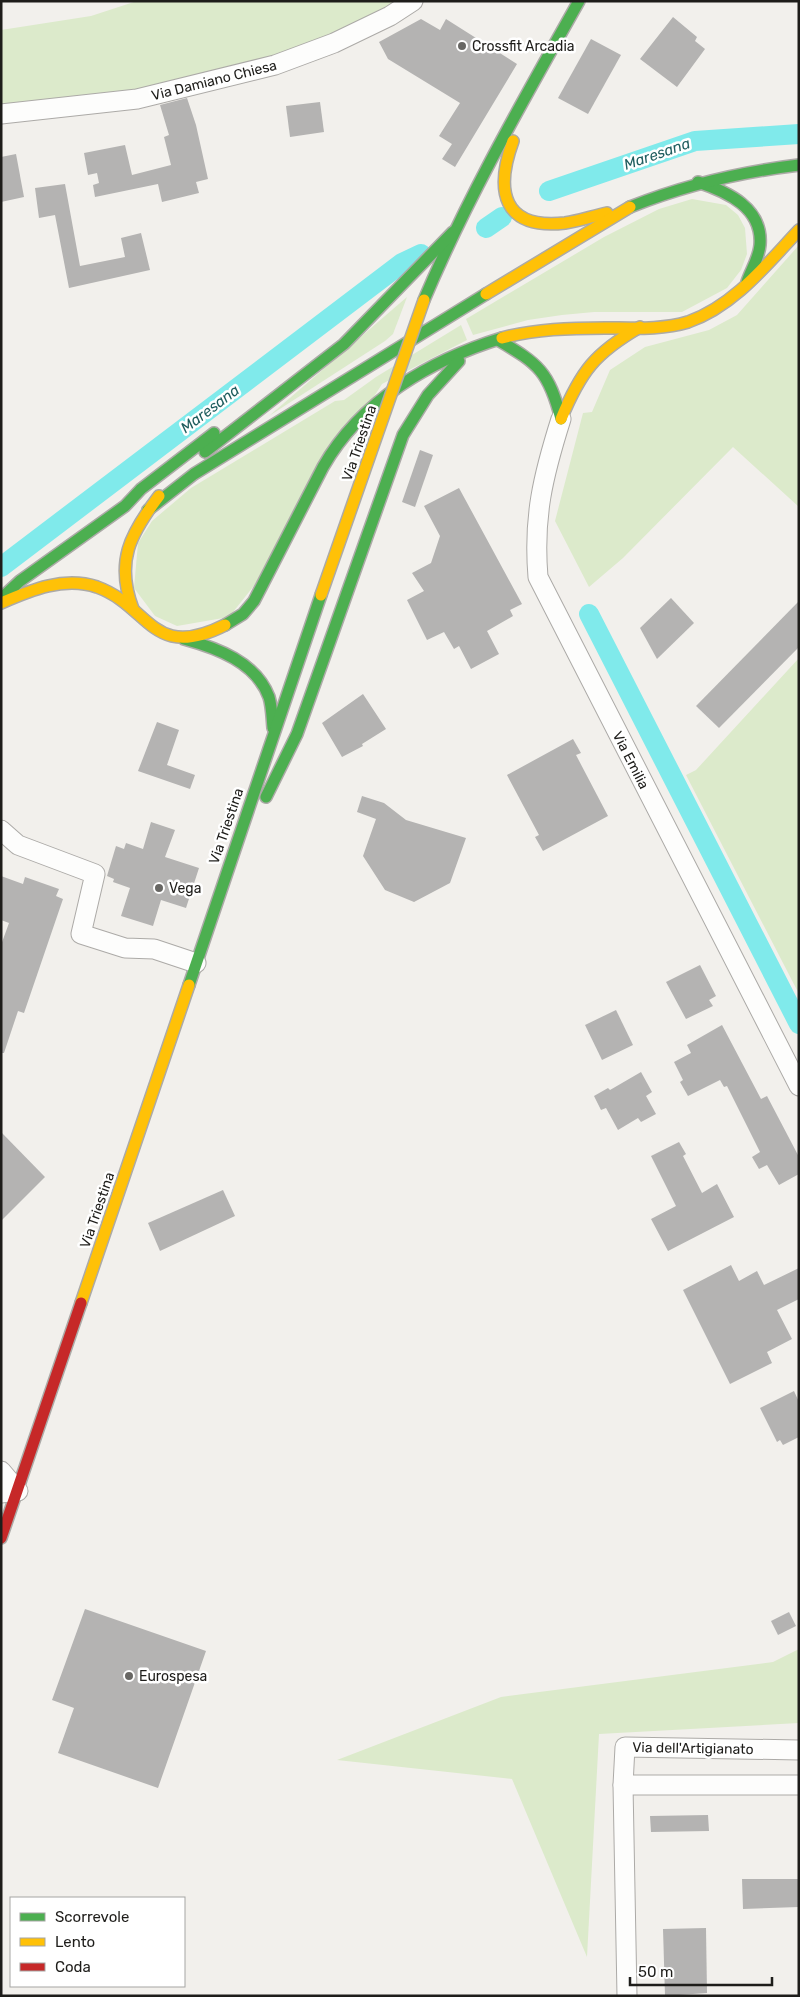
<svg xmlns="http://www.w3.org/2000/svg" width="800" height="1997" font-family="Rubik,sans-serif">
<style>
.green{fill:#dceacb}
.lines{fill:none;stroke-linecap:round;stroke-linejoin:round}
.canal{stroke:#80eaeb;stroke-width:20}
.building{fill:#b4b3b2}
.street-casing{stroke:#acaaa7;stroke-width:21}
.fast-casing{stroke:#acaaa7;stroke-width:14}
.slow-casing{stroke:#acaaa7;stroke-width:14}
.jam-casing{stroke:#acaaa7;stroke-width:14}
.street{stroke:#fdfdfc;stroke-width:19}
.fast{stroke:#4caf50;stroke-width:11}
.slow{stroke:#ffc107;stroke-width:11}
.jam{stroke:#c62828;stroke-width:11}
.slow-bridge-casing{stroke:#acaaa7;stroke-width:14;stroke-linecap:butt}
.slow-bridge{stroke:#ffc107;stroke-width:11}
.poi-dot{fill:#686764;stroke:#fff;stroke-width:2}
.labels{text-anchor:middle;stroke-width:5;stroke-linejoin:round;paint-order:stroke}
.poi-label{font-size:14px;fill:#1e1d1a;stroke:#fff;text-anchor:start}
.street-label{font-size:14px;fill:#1e1d1a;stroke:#fff}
.water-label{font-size:15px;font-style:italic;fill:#1f5d5e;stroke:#fff}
</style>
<rect width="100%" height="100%" fill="#f2f0ec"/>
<g class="green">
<polygon points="137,1 421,1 298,65 1,119 1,30 91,16"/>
<polygon points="692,199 726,205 738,215 745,228 747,254 741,270 727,288 682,312 594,312 562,315 528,320 473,335 466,319 604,237 659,209"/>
<polygon points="799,245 799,507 733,447 623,558 589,587 555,521 583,413 592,412 610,370 645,347 709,330 737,315"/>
<polygon points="407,297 393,334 385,341 269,416"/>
<polygon points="461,325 467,340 382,384 253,587 229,617 177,626 155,616 134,588 138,543 152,521 191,488 335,401 344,400 376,377"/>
<polygon points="799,658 799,994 686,775 696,770"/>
<polygon points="799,1649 799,1723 599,1734 587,1957 512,1779 337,1760 501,1697 773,1662"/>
</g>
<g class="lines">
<g class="canal">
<polyline points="549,191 695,141 799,134"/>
<polyline points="486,228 502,217"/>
<polyline points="1,567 402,263 421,254"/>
<polyline points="589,614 799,1024"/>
</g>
</g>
<g class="building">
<polygon points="673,17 697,37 695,41 705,49 677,87 640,59"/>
<polygon points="421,19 440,30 446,19 517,64 455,167 442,159 452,144 439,136 460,103 388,59 379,42"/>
<polygon points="591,39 621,55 588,114 558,98"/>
<polygon points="187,98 196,125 208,179 196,182 199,193 162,202 158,184 95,197 93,185 99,183 97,173 88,175 84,153 125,145 132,175 171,165 164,137 169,135 160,105"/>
<polygon points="320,102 324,132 290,137 286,106"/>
<polygon points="16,154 24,197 1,202 1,157"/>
<polygon points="65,184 80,266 125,257 121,238 141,233 150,270 69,288 55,215 39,218 35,188"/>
<polygon points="420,450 433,455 415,507 402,502"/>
<polygon points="459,488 522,604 510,610 513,616 487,631 499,654 471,669 459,646 454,649 444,632 427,640 407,600 424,591 412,573 431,563 440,536 424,506"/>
<polygon points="671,598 694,623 657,659 640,628"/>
<polygon points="799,601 799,647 719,728 696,706"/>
<polygon points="363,694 386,729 362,744 363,746 342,757 322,723"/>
<polygon points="157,722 179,730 167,765 195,775 190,789 138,771"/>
<polygon points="573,739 581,753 576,755 608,816 543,851 535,837 539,835 507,775"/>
<polygon points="362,796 384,803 406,820 466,838 450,883 414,902 385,890 363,856 376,819 357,812"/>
<polygon points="151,822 175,830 165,857 199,868 186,908 161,900 153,926 121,916 130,888 113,882 114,879 107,876 116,846 124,849 126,843 143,849"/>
<polygon points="1,876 23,884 25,877 59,889 56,896 63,899 24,1013 18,1011 4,1053 1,1053 1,945 9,923 1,920"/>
<polygon points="700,965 716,996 709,1000 713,1006 686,1019 666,982"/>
<polygon points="616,1010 633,1045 602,1060 585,1025"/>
<polygon points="722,1025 761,1099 767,1096 799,1157 799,1174 779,1185 767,1165 759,1169 752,1157 760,1152 727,1086 724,1087 720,1080 688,1096 680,1082 683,1080 674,1062 691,1053 687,1045"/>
<polygon points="641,1072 652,1092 646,1096 656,1114 641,1122 638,1118 618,1130 606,1108 601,1110 594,1096 608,1088 610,1090"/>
<polygon points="1,1132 45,1177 1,1221"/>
<polygon points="679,1142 686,1154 683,1156 702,1193 717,1184 734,1217 668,1251 651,1219 676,1206 651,1156"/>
<polygon points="223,1190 235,1216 160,1251 148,1223"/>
<polygon points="731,1265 739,1281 757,1271 764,1285 799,1268 799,1299 777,1310 792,1339 767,1352 772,1363 730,1384 683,1290"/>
<polygon points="794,1391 799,1402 799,1437 783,1445 780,1440 777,1442 760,1408"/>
<polygon points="85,1609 206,1651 158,1788 58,1753 74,1708 52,1700"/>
<polygon points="789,1612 796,1626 778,1635 771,1621"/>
<polygon points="708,1815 709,1831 651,1832 650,1816"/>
<polygon points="742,1879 799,1879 799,1907 743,1909"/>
<polygon points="706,1928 707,1993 665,1996 663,1929"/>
</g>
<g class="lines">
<g class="street-casing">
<g id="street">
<polyline points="1,114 137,99 275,65 334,43 390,16 413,1"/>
<path d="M561 419C543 476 533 517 538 577L799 1086"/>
<polyline points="1,830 18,845 95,874 81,934 125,948 154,949 196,963"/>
<polyline points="1,1471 18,1491 1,1493"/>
<polyline points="623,1785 799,1785"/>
<polyline points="627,1996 623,1785 625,1747 799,1750"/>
</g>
</g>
<g class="fast-casing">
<g id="fast">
<path d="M698 182C728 192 763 208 760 245 759 258 751 270 747 282"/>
<path d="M630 207C685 185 740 172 799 165"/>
<path d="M424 300C468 196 524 99 579 1"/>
<path d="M498 340C539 364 549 372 561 419"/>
<polyline points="205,452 344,344 453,232"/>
<polyline points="148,510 194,474 486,294"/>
<polyline points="6,594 20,581 125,506 141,489 214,433"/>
<path d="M225 625 243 614 254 601 323 467C361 400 431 360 502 338"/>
<path d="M184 639C217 648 256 662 269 697 272 707 272 718 273 728"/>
<polyline points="266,797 297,734 403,435 428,395 459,361"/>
<polyline points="189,985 321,595"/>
</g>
</g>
<g class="slow-casing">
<g id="slow">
<path d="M513 141C495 190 502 230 565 223 579 221 593 216 607 213"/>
<polyline points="486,294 630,207"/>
<path d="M502 338C535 329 571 328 605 328 632 328 662 330 688 322 734 306 767 264 799 230"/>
<path d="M561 419C581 371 595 353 640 327"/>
<path d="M1 603C31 590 64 576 97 587 150 606 152 662 225 625"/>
<path d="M133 609C115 562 130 534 159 496"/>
<polyline points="81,1303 189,985"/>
</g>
</g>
<g class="jam-casing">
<polyline id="jam" points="1,1538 81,1303"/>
</g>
<use href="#street" class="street"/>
<use href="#fast" class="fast"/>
<use href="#slow" class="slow"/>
<use href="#jam" class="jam"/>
<g class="slow-bridge-casing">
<polyline id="slow-bridge" points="321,595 424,300"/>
</g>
<use href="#slow-bridge" class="slow-bridge"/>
</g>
<g class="poi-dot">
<circle cx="462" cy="46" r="5"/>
<circle cx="159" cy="888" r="5"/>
<circle cx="129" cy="1676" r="5"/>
</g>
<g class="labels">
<g class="poi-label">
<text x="472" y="51">Crossfit Arcadia</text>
<text x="169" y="893">Vega</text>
<text x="139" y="1681">Eurospesa</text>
</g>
<g class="street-label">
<text transform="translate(214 80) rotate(-14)" y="5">Via Damiano Chiesa</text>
<text transform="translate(359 443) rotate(-71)" y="5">Via Triestina</text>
<text transform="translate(631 760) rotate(63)" y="5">Via Emilia</text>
<text transform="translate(226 826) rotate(-71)" y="5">Via Triestina</text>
<text transform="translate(97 1210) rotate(-71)" y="5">Via Triestina</text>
<text transform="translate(693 1748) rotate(1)" y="5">Via dell'Artigianato</text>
</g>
<g class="water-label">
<text transform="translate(657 154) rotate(-19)" y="5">Maresana</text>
<text transform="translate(210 409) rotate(-37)" y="5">Maresana</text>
</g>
</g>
<rect width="800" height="1997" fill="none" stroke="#1e1d1a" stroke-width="5"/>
<rect x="10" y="1897" width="175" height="90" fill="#ffffff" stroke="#a5a5a3"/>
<rect x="20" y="1913" width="25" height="8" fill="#4caf50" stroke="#a5a5a3"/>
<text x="55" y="1922" font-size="15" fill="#1e1d1a">Scorrevole</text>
<rect x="20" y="1938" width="25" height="8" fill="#ffc107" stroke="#a5a5a3"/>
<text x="55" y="1947" font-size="15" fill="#1e1d1a">Lento</text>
<rect x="20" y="1963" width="25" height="8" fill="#c62828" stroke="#a5a5a3"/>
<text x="55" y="1972" font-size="15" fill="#1e1d1a">Coda</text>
<path d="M630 1977v8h142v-8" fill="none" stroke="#1e1d1a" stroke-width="2.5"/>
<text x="638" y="1977" font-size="15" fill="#1e1d1a" stroke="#ffffff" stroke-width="4" paint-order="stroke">50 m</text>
</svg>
